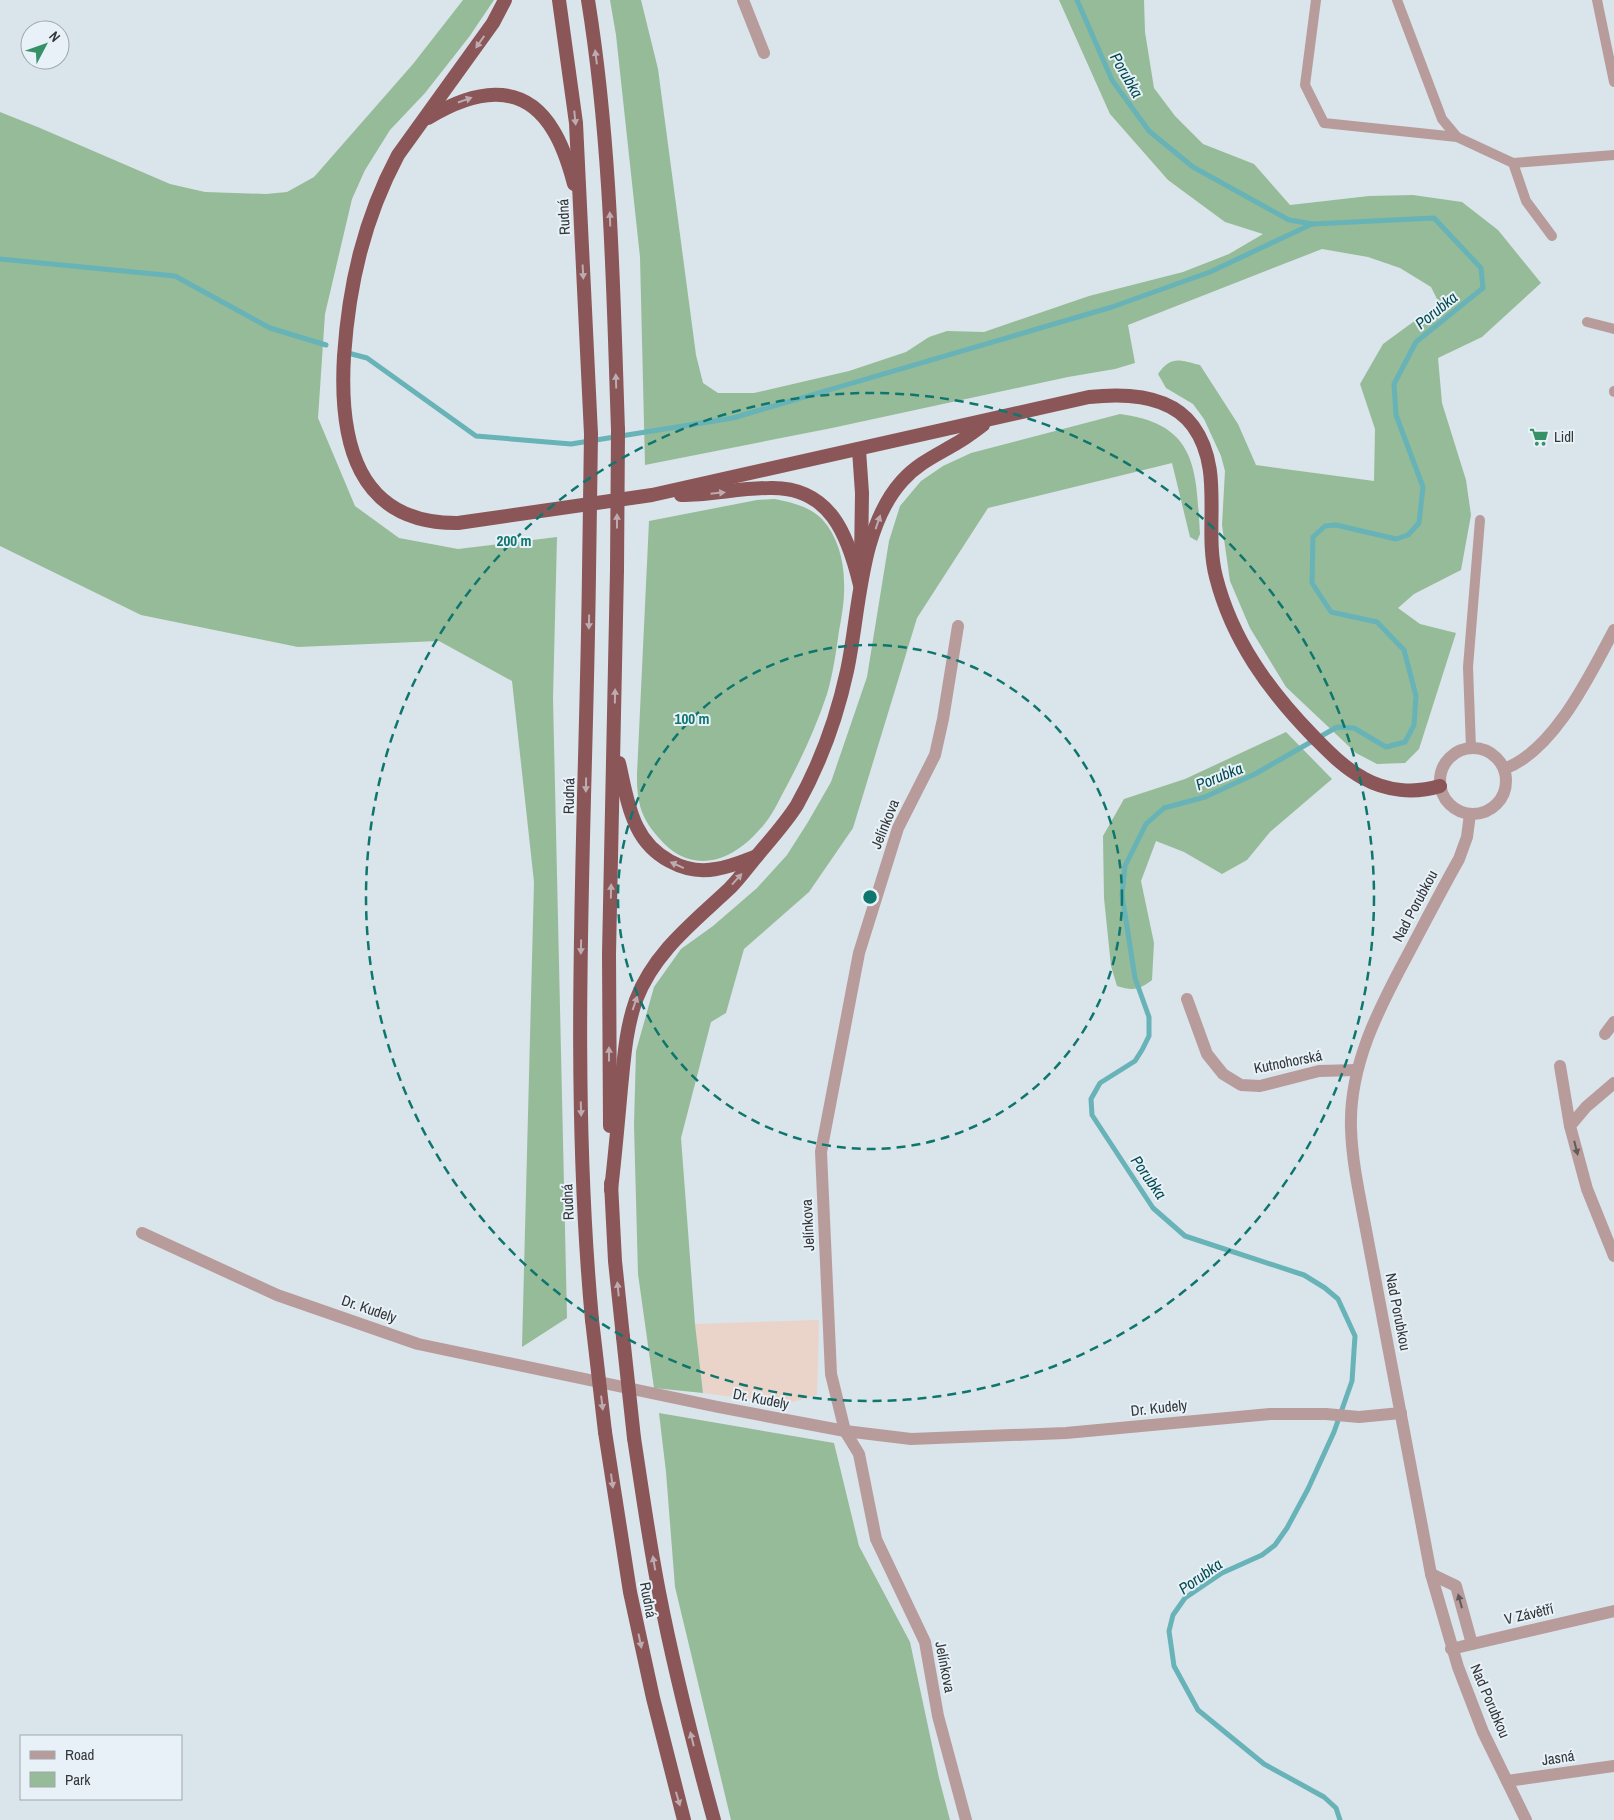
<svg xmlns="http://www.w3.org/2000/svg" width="1614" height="1820" font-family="'Archivo Narrow',sans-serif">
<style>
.industrial{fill:#ead3c8}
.green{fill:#96bb98}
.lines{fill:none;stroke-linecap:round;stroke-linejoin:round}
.stream{stroke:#67b3b7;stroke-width:5}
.service{stroke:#b89c9c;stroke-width:10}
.minor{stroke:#b89c9c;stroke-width:12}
.trunk{stroke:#8a5658;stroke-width:14}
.trunk-bridge{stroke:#8a5658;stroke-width:14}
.oneway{fill:#beabb0}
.oneway2{fill:#625a5c}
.ring{fill:none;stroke:#0f766e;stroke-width:2.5;stroke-dasharray:9 6}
.labels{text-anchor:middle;stroke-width:4;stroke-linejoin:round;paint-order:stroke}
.street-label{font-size:15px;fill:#333739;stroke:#e8f1f8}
.poi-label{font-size:15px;fill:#333739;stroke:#e8f1f8;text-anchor:start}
.water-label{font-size:16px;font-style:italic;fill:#004a4e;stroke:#e8f1f8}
.centre{fill:#0f766e;stroke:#e8f1f8;stroke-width:2.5}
.ring-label{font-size:15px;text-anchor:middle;font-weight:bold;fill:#0f766e;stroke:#e8f1f8;stroke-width:4;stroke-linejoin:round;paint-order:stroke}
</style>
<rect width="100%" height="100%" fill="#dae4eb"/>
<polygon class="industrial" points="819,1320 817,1395 786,1404 703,1393 695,1324"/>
<g class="green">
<polygon points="463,0 494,0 469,37 425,93 390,130 365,170 352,199 325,314 318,418 355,506 399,538 458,549 557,537 553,698 567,1318 522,1347 534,882 512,681 439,641 298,647 141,615 0,546 0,112 40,128 170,184 205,192 266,194 287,192 314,177 413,64"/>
<path d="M610 0H641L658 69 696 355 703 383 718 393H754L849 371 906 352 929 337 947 331 984 332 1089 296 1183 272 1229 254 1263 234 1225 222 1168 180 1110 114 1059 0H1144L1145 32 1154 88 1175 116 1203 144 1254 164 1290 205 1369 196 1413 195 1462 202 1498 230 1541 283 1482 337 1438 358 1442 403 1466 480 1471 515 1461 570 1414 594 1398 608 1420 624 1456 633 1419 749 1405 763 1377 764 1356 753 1286 687 1250 628 1230 581 1222 525 1225 471 1221 456 1204 419 1193 404 1166 388 1158 374C1171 355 1180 360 1200 365L1238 424 1256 465 1374 481 1375 429 1360 384 1383 344 1439 303 1431 287 1400 268 1368 257 1322 249 1128 325 1135 363 1115 369 1068 377 832 428 645 465 640 257 616 35Z"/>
<path d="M1120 414C1198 424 1196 470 1200 534L1197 541 1190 537 1172 463 988 508 917 618 853 828 809 892 744 949 726 1013 711 1022 681 1138 695 1324 703 1393 654 1388 638 1274 634 1125 636 1051 654 987 681 949 713 926 757 888 787 855 808 822 831 782 867 677 889 541 900 506 921 481 943 466 971 453Z"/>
<path d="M774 499C790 502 809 506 822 519 837 535 844 560 844 582 845 598 842 615 839 631 836 652 833 674 827 694 816 727 801 760 784 791 777 804 771 818 760 829 731 863 690 876 658 837 649 827 641 814 639 801 637 792 637 783 637 774L649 521 757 500Z"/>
<path d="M1286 732 1332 779 1270 832 1247 860 1222 874 1184 852 1156 841 1141 881 1154 943 1152 980C1139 990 1133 991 1117 986L1111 966 1104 898 1103 836 1124 799 1185 779Z"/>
<polygon points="659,1413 834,1443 859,1546 910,1642 939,1778 950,1820 731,1820 675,1587 666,1472"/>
</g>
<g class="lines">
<g class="stream">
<polyline points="1077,0 1112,80 1149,131 1193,167 1289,220 1313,224 1434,218 1481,268 1483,288 1416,342 1394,384 1396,415 1423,487 1419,523 1408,535 1396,539 1336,525 1325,526 1313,537 1312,583 1331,612 1377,622 1404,650 1416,696 1414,725 1405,742 1386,747 1354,728 1337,727 1255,774 1205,797 1164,808 1146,824 1125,866 1122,895 1135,978 1149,1017 1149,1036 1142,1050 1135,1061 1100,1083 1091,1099 1092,1115 1153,1208 1185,1236 1304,1275 1325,1288 1338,1299 1355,1336 1352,1381 1334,1432 1308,1489 1287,1528 1275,1545 1262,1555 1222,1573 1185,1598 1173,1615 1169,1631 1174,1666 1198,1710 1264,1764 1324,1797 1336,1808 1340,1820"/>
<polyline points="0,259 175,276 270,328 326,345"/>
<polyline points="348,353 367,358 476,436 571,444 733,418 1112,307 1210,272 1312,224"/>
</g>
<g class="service">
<polyline points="1316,0 1305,85 1324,123 1457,137 1513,163 1614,155"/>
<polyline points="1397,0 1442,119 1457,137"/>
<polyline points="1597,0 1614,82"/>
<polyline points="1513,163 1526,201 1552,236"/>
<polyline points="1587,322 1614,329"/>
<polyline points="1614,392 1614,391"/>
<polyline points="1471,748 1468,667 1480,520"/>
</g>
<g class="minor">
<polyline points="743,0 764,53"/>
<polyline points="958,626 943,719 935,755 898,828 859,953 821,1152 831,1374 845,1431 859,1454 876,1539 925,1642 938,1716 966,1820"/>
<circle cx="1473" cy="781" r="33"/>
<path d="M1504 769C1554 751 1590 675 1614 630"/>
<path d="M1470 814 1467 837 1459 859C1441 891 1424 924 1407 956 1378 1010 1349 1066 1351 1128 1352 1163 1360 1197 1366 1230L1431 1574 1458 1667 1483 1732 1526 1820"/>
<polyline points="1187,999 1207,1054 1223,1074 1241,1085 1260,1086 1319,1071 1357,1070"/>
<polyline points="1605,1034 1614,1022"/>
<polyline points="1560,1066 1570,1126"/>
<polyline points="1614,1083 1586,1107 1570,1126 1587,1189 1614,1256"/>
<polyline points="142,1233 277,1295 418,1344 718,1407 845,1431 911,1439 1066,1433 1270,1414 1326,1414 1359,1417 1401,1413"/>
<polyline points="1431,1574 1456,1586 1472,1644"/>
<polyline points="1451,1649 1614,1611"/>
<polyline points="1507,1781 1614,1766"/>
</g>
<g class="trunk">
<path d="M505 0 493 23 398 155C364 219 349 284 344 356 339 440 356 524 458 523L652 495 1089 397C1125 393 1170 394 1193 426 1225 470 1203 528 1216 577 1232 640 1269 691 1314 737 1329 752 1344 768 1363 778 1386 791 1414 794 1440 786"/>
<polyline points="559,0 576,123 591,434"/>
<path d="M588 0C611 142 613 286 618 430"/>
<path d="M428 118C471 92 522 78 553 130 563 146 569 165 574 184"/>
<polyline points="859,450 862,493 861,562"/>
<path d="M681 495C711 495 740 488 769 488 830 486 848 535 860 585"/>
<path d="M589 573C586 822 569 1072 592 1320"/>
<path d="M619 763C624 784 627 807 637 827 651 856 684 875 716 869 730 867 744 861 757 856"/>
<polyline points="610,1126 609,954 617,570"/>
<polyline points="611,1183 615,1261 623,1337"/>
<path d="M611 1190C615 1156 618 1122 621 1088 624 1058 626 1028 636 1000 654 952 694 922 730 888 739 879 747 868 756 857 770 840 785 824 797 805 820 764 837 717 847 671 860 611 859 529 902 481 918 463 937 455 957 443 966 438 975 431 983 425"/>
<polyline points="605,1432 630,1592 653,1698 684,1820"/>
<path d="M634 1438C642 1490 649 1541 659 1592 674 1669 693 1744 714 1820"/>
</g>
<g class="trunk-bridge">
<polyline points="617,570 618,430"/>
<polyline points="589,573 591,434"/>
<polyline points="592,1320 605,1432"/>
<polyline points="623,1337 634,1438"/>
</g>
</g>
<defs><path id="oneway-solid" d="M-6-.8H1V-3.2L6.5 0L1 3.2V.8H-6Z" transform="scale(1.25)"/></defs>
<g class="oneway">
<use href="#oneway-solid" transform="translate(480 42) rotate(125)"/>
<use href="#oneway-solid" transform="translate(596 57) rotate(-97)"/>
<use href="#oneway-solid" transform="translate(465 100) rotate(-19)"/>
<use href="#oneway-solid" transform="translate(575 118) rotate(84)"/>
<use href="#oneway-solid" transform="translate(610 219) rotate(-92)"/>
<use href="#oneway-solid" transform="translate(583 272) rotate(87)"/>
<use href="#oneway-solid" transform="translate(616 381) rotate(-92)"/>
<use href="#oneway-solid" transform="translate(718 493) rotate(-6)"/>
<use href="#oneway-solid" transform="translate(617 521) rotate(-90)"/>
<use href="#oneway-solid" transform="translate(878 522) rotate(-71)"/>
<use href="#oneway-solid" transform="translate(589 622) rotate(91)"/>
<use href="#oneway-solid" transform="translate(615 696) rotate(-89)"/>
<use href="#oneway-solid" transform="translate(586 785) rotate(91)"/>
<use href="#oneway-solid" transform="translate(677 865) rotate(-156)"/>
<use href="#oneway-solid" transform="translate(737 879) rotate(-48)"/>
<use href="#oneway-solid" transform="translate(611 891) rotate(-89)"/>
<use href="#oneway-solid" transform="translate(581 947) rotate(91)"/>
<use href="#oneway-solid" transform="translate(635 1003) rotate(-71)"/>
<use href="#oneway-solid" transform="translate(609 1054) rotate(-90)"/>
<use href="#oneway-solid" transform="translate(581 1109) rotate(88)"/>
<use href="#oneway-solid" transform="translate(618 1289) rotate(-96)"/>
<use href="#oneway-solid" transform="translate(602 1403) rotate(83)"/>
<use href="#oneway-solid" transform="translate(612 1481) rotate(82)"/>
<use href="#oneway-solid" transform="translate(654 1563) rotate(-100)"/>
<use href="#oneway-solid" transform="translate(640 1641) rotate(78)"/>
<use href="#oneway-solid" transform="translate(692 1739) rotate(-104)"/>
<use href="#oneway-solid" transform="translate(678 1799) rotate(74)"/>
</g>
<g class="oneway2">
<use href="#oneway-solid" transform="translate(1576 1148) rotate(76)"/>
<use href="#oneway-solid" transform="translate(1460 1601) rotate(-105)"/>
</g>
<g class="ring">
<circle cx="870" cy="897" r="252"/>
<circle cx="870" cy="897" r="504"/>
</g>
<defs>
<g id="supermarket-bare" transform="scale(1.5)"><path d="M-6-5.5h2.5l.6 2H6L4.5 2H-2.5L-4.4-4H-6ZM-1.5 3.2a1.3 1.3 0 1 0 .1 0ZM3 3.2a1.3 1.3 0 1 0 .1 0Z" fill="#379167" stroke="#e8f1f8" stroke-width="2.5" paint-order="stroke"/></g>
</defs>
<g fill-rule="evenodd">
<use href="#supermarket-bare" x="1539" y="437"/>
</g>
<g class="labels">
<g class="street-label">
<text transform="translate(564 217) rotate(-93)" y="5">Rudná</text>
<text transform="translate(569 796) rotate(-89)" y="5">Rudná</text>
<text transform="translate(885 824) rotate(-68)" y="5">Jelínkova</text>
<text transform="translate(1415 906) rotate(-62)" y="5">Nad Porubkou</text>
<text transform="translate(1288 1062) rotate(-11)" y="5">Kutnohorská</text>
<text transform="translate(568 1202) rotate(-92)" y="5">Rudná</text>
<text transform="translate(808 1225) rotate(-93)" y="5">Jelínkova</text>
<text transform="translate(369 1309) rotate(19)" y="5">Dr. Kudely</text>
<text transform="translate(1398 1312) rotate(79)" y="5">Nad Porubkou</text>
<text transform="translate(761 1399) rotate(11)" y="5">Dr. Kudely</text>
<text transform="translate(1159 1408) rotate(-6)" y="5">Dr. Kudely</text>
<text transform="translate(648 1600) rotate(79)" y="5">Rudná</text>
<text transform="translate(1529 1614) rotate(-13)" y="5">V Závětří</text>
<text transform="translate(945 1667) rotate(79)" y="5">Jelínkova</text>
<text transform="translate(1490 1701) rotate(67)" y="5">Nad Porubkou</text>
<text transform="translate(1558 1758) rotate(-8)" y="5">Jasná</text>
</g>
<g class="poi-label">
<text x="1554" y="442">Lidl</text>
</g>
<g class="water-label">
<text transform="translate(1127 75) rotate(60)" y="6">Porubka</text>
<text transform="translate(1436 310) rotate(-39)" y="6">Porubka</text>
<text transform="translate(1219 776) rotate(-22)" y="6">Porubka</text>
<text transform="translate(1149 1177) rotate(55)" y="6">Porubka</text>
<text transform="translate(1200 1576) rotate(-35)" y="6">Porubka</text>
</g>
</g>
<circle cx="870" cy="897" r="8" class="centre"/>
<g class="ring-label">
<text x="514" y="546">200 m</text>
<text x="692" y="724">100 m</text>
</g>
<rect x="20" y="1735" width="162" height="65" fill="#e8f1f8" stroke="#a0a7ac"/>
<rect x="30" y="1751" width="25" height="8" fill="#b89c9c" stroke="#a0a7ac"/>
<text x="65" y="1760" font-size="15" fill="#333739">Road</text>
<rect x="30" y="1772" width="25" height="15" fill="#96bb98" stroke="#a0a7ac"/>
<text x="65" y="1785" font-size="15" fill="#333739">Park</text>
<g transform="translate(45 45) rotate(49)"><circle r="24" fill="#e8f1f8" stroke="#a0a7ac"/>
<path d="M0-4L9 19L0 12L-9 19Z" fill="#379167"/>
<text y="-8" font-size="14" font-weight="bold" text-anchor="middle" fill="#333739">N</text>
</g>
</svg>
